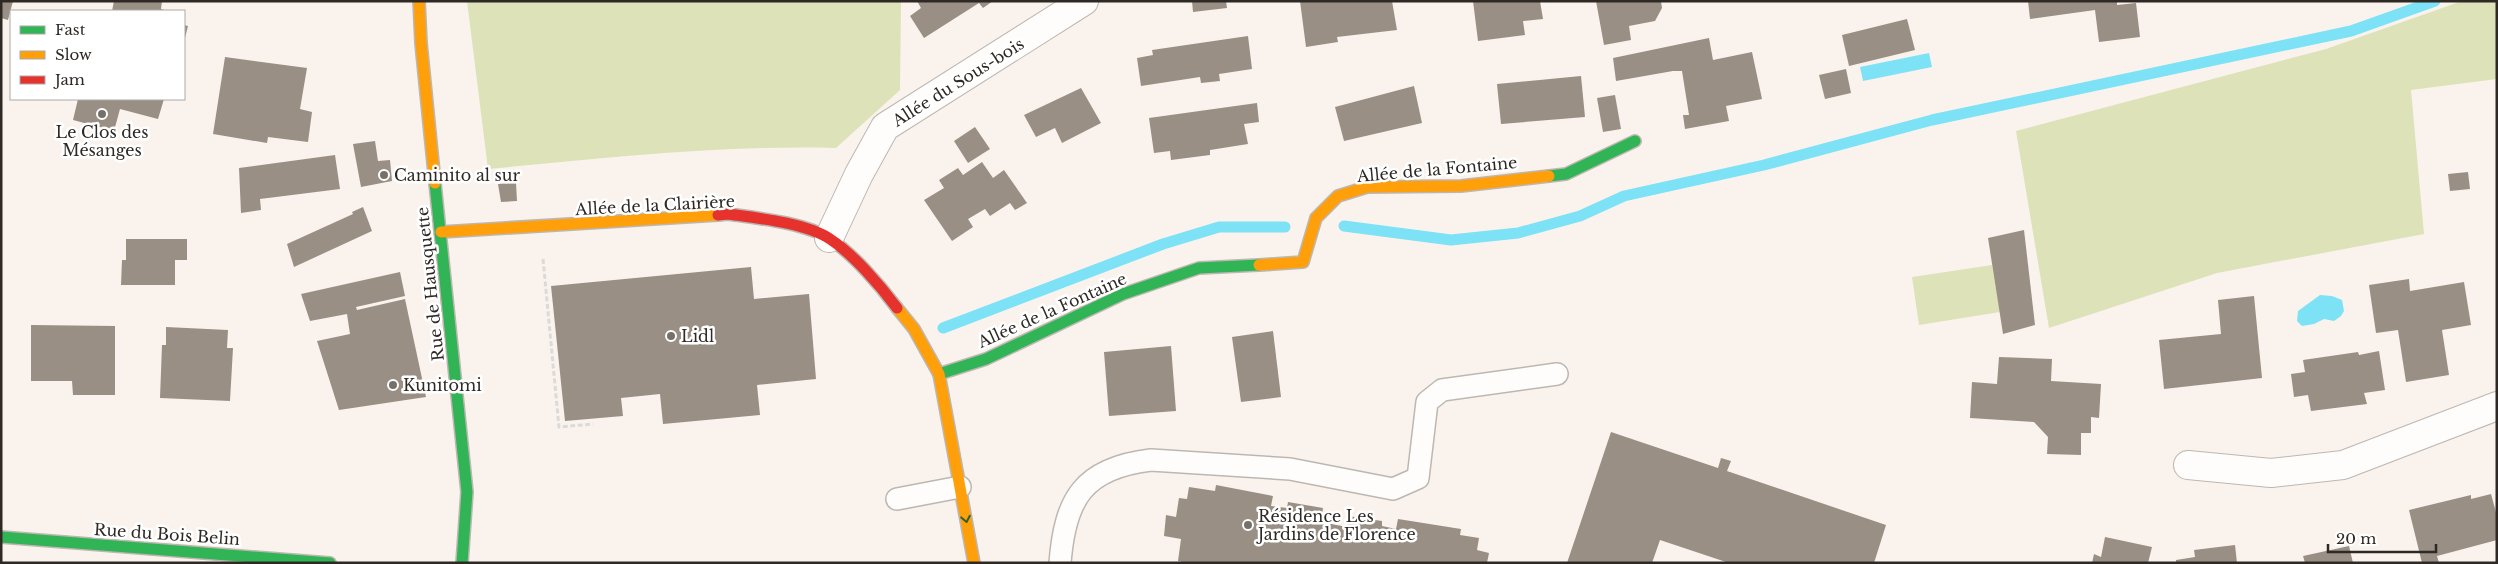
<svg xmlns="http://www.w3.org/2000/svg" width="2498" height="564" font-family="'Libre Baskerville',serif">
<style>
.green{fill:#dde2b8}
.water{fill:#7de2f6}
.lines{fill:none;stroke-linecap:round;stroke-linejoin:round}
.stream{stroke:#7de2f6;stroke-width:11}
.building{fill:#998f84}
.lane-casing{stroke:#bdb7b2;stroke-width:24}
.street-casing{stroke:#bdb7b2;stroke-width:30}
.fast-casing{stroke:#bdb7b2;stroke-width:14}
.slow-casing{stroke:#bdb7b2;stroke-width:14}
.jam-casing{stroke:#bdb7b2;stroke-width:14}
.path{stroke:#dcdad8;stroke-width:3;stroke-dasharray:5 2.5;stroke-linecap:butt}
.lane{stroke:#fefdfc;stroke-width:21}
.street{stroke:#fefdfc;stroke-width:28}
.fast{stroke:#30b455;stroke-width:11}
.slow{stroke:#ff9f0a;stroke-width:11}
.jam{stroke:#e5322d;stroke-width:11}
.oneway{stroke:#2f6138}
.poi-dot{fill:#76706b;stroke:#fff;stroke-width:2}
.labels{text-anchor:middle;stroke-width:5;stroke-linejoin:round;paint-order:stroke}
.street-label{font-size:16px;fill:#2f2925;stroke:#fff}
.poi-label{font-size:16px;fill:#2f2925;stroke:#fff;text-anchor:start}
</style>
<rect width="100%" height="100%" fill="#faf3ed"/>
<g class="green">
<path d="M467 1H901L900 90 836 148C720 145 603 158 488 169Z"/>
<polygon points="2462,1 2497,1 2497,79 2411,90 2424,234 2217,273 2049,328 2016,131 2326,49"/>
<polygon points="1992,265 2000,312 1919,325 1912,277"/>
</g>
<g class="water">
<polygon points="1929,53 1932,67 1863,81 1860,67"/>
<polygon points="2320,295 2332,296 2342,300 2344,311 2341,316 2334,321 2324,319 2314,324 2302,326 2297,321 2298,311"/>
</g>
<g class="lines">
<g class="stream">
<polyline points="1344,226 1451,240 1518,233 1580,216 1624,196 1764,165 1932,120 2351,31 2435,1"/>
<polyline points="943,328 1163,244 1219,227 1285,227"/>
</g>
</g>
<g class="building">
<polygon points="1,1 13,1 8,20 1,18"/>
<polygon points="114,1 162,1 161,9 167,11 112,11"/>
<polygon points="917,1 993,1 983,8 979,3 924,38 910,16 921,8"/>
<polygon points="1192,1 1226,1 1227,8 1193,12"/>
<polygon points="1300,1 1392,1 1397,30 1337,37 1338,42 1306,47"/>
<polygon points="1473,1 1540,1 1543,19 1523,21 1525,35 1478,41"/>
<polygon points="1596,1 1661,1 1662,8 1655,21 1629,26 1631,40 1604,45"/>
<polygon points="2028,1 2117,1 2117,5 2136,3 2140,37 2099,42 2095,10 2030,19"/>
<polygon points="1907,19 1915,50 1849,66 1842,35"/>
<polygon points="184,25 188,26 184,42"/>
<polygon points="1248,36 1252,69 1219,74 1220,81 1201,83 1200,77 1141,86 1137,58 1153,55 1152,50"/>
<polygon points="1709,38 1713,60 1752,52 1762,99 1726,106 1729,121 1685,129 1683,115 1689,115 1682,71 1673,71 1616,81 1613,58"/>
<polygon points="225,57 307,68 300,109 312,112 308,142 268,137 267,143 213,134"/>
<polygon points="1846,69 1851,93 1825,99 1819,75"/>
<polygon points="1581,76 1585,117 1501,124 1497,84"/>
<polygon points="1414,86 1422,123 1344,141 1335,107"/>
<polygon points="1081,88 1101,123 1062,143 1055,128 1036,137 1024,115"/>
<polygon points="1615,95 1621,129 1603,132 1597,98"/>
<polygon points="78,99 164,99 158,119 120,109 114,131 73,120"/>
<polygon points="1257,103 1259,122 1244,124 1248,144 1210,150 1210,155 1171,160 1170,151 1154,153 1149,118"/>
<polygon points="975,127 990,149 968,163 954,141"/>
<polygon points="375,141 378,161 390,160 392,181 361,187 353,144"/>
<polygon points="335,155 340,189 260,199 261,210 241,213 239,168"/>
<polygon points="982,162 993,178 1004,170 1027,203 1015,210 1010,203 990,216 985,209 968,219 973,227 952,241 924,200 944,188 939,180 958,168 963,175"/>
<polygon points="2468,172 2470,189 2450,191 2448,174"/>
<polygon points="516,183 517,201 501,202 498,184"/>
<polygon points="363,207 372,231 294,267 287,244 353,214 352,212"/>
<polygon points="2024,230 2035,325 2003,334 1988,238"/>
<polygon points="126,239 187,239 187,260 175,260 175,285 121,285 122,260 126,260"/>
<polygon points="751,267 754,299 809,294 816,379 757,385 760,415 663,424 660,394 621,398 623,416 565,421 551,286"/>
<polygon points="400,272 405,296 356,307 357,310 405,299 426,397 339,410 317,341 350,334 347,314 310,321 301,294"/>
<polygon points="2409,279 2410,291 2464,282 2471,325 2442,330 2449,375 2406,382 2398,330 2376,333 2369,285"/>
<polygon points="2254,296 2262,378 2164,389 2159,340 2221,334 2218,300"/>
<polygon points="31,325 115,326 115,395 73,395 72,381 31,381"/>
<polygon points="166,327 228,330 227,348 233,348 230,401 160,398 162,345 166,345"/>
<polygon points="1273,331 1281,397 1241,402 1232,337"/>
<polygon points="1171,346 1176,411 1109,416 1104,352"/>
<polygon points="2379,351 2385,390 2364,393 2367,404 2311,411 2308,395 2294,397 2291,374 2305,372 2303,360 2358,352 2359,355"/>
<polygon points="1999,357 2052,359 2051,381 2101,384 2099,418 2091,417 2091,433 2081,433 2081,455 2047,454 2048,437 2034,422 1970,418 1972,382 1997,384"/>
<polygon points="1611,432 1718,468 1721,458 1731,461 1727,471 1886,525 1874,563 1729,563 1660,540 1652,563 1567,563"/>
<polygon points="1216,485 1273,496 1271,506 1287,508 1288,502 1323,508 1321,522 1347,527 1348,516 1382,521 1382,526 1396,529 1398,519 1461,529 1460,535 1479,538 1477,550 1489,553 1487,563 1186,563 1178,561 1181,539 1164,536 1166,515 1176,517 1179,498 1187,499 1189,487 1215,491"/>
<polygon points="2491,494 2497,516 2497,540 2437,556 2439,563 2422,563 2409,510 2471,495 2471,499"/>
<polygon points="2105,537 2152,547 2148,563 2092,563 2094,554 2101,557"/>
<polygon points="2235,545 2237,563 2176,563 2176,560 2195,557 2194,550"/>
<polygon points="2349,546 2353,563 2305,563 2303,556"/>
</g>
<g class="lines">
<g class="lane-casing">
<g id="lane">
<polyline points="897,499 960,487"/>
<path d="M1060 563C1065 499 1083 468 1151 460L1290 469 1393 489 1418 478 1427 402 1442 390 1557 374"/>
</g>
</g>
<g class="street-casing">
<g id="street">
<polyline points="829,238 859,174 885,127 1084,1"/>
<polyline points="2188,465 2271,473 2343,465 2497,406"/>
</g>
</g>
<g class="fast-casing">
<g id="fast">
<polyline points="1549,176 1566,174 1635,141"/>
<polyline points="435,183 467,492 462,563"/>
<polyline points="939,374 986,359 1123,294 1199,268 1259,265"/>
<polyline points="1,537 330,563"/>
</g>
</g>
<g class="slow-casing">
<g id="slow">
<polyline points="419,1 421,43 435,183"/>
<polyline points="441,232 718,215"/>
<polyline points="1259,265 1303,262 1316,218 1338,196 1367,187 1461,186 1549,176"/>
<polyline points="897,308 914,329 939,374 974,563"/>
</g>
</g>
<g class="jam-casing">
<path id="jam" d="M718 215 728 214C757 218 806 223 830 239 853 254 880 285 897 308"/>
</g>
<polyline class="path" points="543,259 559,427 593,424"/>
<use href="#lane" class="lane"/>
<use href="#street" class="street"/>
<use href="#fast" class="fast"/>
<use href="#slow" class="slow"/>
<use href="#jam" class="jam"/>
</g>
<defs><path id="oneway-chevron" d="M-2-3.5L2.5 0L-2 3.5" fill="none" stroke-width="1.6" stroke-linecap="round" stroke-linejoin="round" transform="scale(1.25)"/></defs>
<use class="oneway" href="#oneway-chevron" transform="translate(966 519) rotate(79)"/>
<g class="poi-dot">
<circle cx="102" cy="114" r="5"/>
<circle cx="384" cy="175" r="5"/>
<circle cx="671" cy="336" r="5"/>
<circle cx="393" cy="385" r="5"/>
<circle cx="1248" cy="525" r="5"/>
</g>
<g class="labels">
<g class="street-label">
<text transform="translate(958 82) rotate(-32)" y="6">Allée du Sous-bois</text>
<text transform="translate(1437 169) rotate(-5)" y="6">Allée de la Fontaine</text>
<text transform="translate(655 205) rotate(-3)" y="6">Allée de la Clairière</text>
<text transform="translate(430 284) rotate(-96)" y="6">Rue de Hausquette</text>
<text transform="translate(1052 310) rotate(-24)" y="6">Allée de la Fontaine</text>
<text transform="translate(167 534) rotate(4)" y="6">Rue du Bois Belin</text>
</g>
<g class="poi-label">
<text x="102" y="138" text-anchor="middle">Le Clos des<tspan x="102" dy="18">Mésanges</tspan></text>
<text x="394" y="181">Caminito al sur</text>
<text x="681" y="342">Lidl</text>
<text x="403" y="391">Kunitomi</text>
<text x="1258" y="522">Résidence Les<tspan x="1258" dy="18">Jardins de Florence</tspan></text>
</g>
</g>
<rect width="2498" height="564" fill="none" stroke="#2f2925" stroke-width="5"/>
<rect x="10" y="10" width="175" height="90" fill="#ffffff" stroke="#aca9a8"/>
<rect x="20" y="26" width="25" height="8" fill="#30b455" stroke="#aca9a8"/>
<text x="55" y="35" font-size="15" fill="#2f2925">Fast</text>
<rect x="20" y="51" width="25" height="8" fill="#ff9f0a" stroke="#aca9a8"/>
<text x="55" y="60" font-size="15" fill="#2f2925">Slow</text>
<rect x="20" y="76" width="25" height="8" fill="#e5322d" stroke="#aca9a8"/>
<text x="55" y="85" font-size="15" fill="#2f2925">Jam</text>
<path d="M2328 544v8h108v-8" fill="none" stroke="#2f2925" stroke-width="2.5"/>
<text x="2336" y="544" font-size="15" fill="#2f2925" stroke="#ffffff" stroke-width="4" paint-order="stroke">20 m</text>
</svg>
